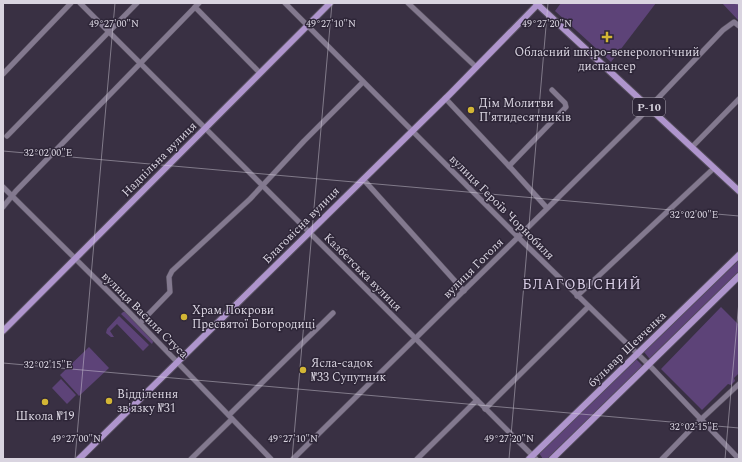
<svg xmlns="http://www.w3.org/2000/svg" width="742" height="462" font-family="Spectral,serif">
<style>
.green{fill:#5d4378}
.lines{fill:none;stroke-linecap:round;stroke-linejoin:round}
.minor-casing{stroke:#544d5c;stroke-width:6}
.major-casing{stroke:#544d5c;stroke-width:8}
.minor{stroke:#83798f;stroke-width:5}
.major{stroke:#af95cd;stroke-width:6}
.ticks{fill:none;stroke:#d9d4e0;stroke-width:1;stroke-opacity:0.45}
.poi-dot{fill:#d3b635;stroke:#2e2638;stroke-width:1.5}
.labels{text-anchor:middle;stroke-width:3;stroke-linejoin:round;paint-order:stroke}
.shield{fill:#2e2638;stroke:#a6a0ae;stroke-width:1}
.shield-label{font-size:11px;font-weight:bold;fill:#d9d4e0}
.poi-label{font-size:12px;fill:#d9d4e0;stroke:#2e2638;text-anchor:start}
.street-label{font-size:12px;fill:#d9d4e0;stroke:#2e2638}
.quarter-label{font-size:14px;letter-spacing:1px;fill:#dbd0e8;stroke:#2e2638}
.ticks-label{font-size:10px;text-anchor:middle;fill:#d9d4e0;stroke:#2e2638;stroke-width:3;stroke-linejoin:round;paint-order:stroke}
</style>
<rect width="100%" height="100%" fill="#393043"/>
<g class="green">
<polygon points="561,3 656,3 611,62 555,11"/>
<polygon points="722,3 739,3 739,21 738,20"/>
<polygon points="739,258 739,273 651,358 649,358 644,352"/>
<polygon points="721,307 739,325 739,373 734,378 735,381 731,385 728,384 702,410 661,369"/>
<polygon points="123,312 126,312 154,340 152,344 121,314"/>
<polygon points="119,316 149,345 143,351 117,324 110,331 114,337 111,337 106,333 107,329"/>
<polygon points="89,347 109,368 79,396 60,375"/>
<polygon points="634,360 637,360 642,365 641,369 548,459 543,459 539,453"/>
<polygon points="61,379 76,395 67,404 52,388"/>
</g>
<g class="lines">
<g class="minor-casing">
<g id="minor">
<polyline points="80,3 536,459"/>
<polyline points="285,3 524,243 652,368 739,459"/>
<polyline points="408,3 476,67"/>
<polyline points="195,7 260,73"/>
<polyline points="3,74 71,3"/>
<polyline points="445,98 509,166 566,107 565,103 552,90"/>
<polyline points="7,136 137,3"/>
<polyline points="692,147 739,99"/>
<polyline points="509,166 547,208"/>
<polyline points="363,179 464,291"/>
<polyline points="3,187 124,307 271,459"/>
<polyline points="3,207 16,191 199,3"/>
<polyline points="577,296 714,168"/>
<polyline points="140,323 170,292 169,277 172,271 250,199 304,141 363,82"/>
<polyline points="485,409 588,307"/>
<polyline points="229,415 333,313"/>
<polyline points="191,459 232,419"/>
<polyline points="293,459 641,116 723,30 734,22 739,26"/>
<polyline points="417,459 477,400"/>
<polyline points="662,459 697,423 739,384"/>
</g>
</g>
<g class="major-casing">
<g id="major">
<polyline points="536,3 739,191"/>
<polyline points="3,331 330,3"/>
<polyline points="79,459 450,94 539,3"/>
<polyline points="529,459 739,255"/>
<polyline points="552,459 739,276"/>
</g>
</g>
<use href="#minor" class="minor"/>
<use href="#major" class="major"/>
</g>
<path class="ticks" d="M730 3 739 4M3 151 739 216M3 363 739 428M75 459 115 3M292 459 332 3M509 459 548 3M725 459 739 301"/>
<g class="poi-dot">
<path d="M605 31h4v4h4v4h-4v4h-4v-4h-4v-4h4z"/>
<circle cx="471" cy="110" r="4"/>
<circle cx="184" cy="317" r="4"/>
<circle cx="303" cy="370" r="4"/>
<circle cx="109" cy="401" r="4"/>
<circle cx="45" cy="402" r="4"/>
</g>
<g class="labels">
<rect class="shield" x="633" y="98" width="32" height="18" rx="3"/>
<g class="shield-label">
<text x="649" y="111">Р-10</text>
</g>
<g class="poi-label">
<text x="607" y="56" text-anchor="middle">Обласний шкіро-венерологічний<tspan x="607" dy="14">диспансер</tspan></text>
<text x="479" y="107">Дім Молитви<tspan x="479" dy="14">П'ятидесятників</tspan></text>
<text x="192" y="314">Храм Покрови<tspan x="192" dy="14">Пресвятої Богородиці</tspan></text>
<text x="311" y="367">Ясла-садок<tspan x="311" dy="14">№33 Супутник</tspan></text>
<text x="117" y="398">Відділення<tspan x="117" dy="14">зв'язку №31</tspan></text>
<text x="45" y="420" text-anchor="middle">Школа №19</text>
</g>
<g class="street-label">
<text transform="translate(159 159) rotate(-45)" y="4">Надпільна вулиця</text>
<text transform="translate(502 207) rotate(45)" y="4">вулиця Героїв Чорнобиля</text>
<text transform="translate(301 225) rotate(-45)" y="4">Благовісна вулиця</text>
<text transform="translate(473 268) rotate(-45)" y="4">вулиця Гоголя</text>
<text transform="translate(363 272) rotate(45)" y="4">Казбетська вулиця</text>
<text transform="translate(145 315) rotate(45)" y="4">вулиця Василя Стуса</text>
<text transform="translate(627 349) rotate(-44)" y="4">бульвар Шевченка</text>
</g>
<g class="quarter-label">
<text x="582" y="289">БЛАГОВІСНИЙ</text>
</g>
</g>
<g class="ticks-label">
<text x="114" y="27">49°27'00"N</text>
<text x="331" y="27">49°27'10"N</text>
<text x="547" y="27">49°27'20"N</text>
<text x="48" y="156">32°02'00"E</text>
<text x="694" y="218">32°02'00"E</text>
<text x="48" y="368">32°02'15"E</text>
<text x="694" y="430">32°02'15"E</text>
<text x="76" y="442">49°27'00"N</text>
<text x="293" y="442">49°27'10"N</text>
<text x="509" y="442">49°27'20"N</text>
</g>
<rect width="742" height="462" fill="none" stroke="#d9d4e0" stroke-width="8"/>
</svg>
